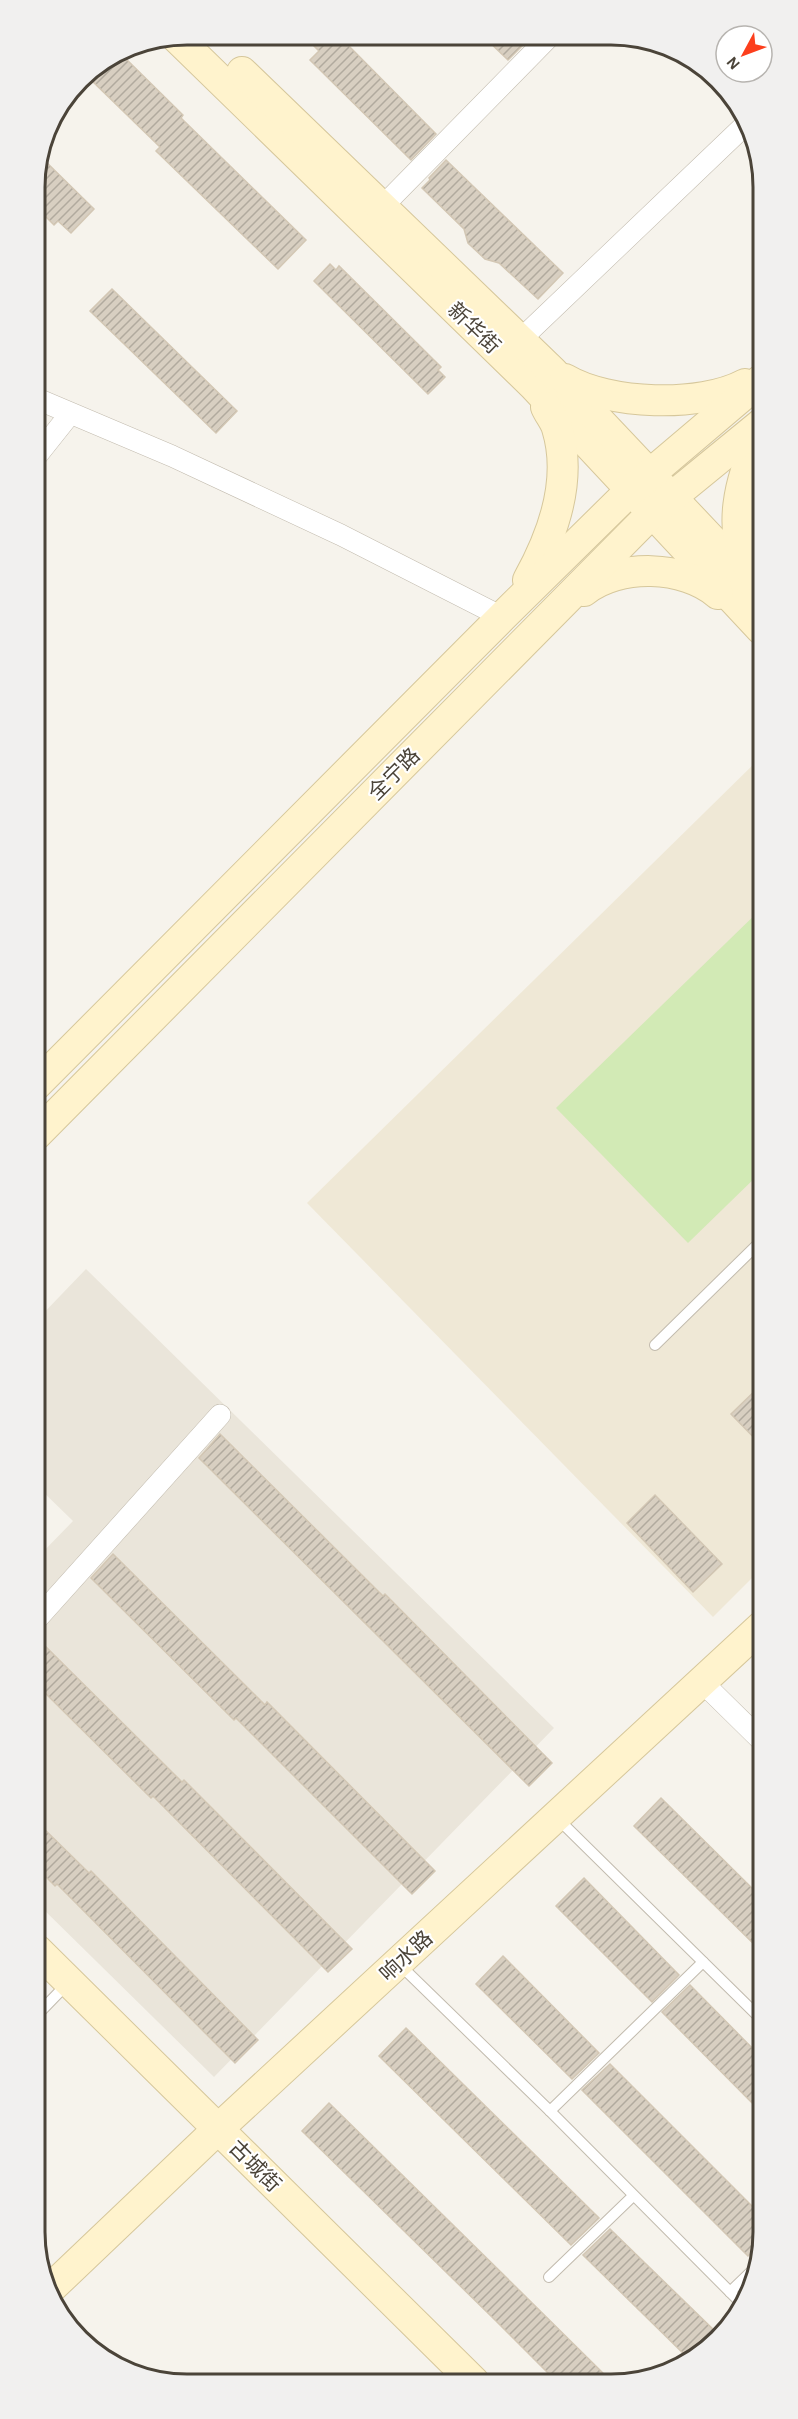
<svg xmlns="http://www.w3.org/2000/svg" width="798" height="2419" font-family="'Alegreya Sans','Noto Sans SC',sans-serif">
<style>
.residential{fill:#eae5da}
.education{fill:#efe8d6}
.pitch{fill:#d2eab5}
.building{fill:url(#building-hatch);stroke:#d3c7b4;stroke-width:1.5}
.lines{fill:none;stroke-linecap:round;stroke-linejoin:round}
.lane-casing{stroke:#c2bbae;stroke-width:12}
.street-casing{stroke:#c2bbae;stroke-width:22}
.secondary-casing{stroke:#d6c79b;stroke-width:32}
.lane{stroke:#fff;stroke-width:10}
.street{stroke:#fff;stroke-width:21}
.secondary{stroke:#fff3cd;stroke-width:30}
.labels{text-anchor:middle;stroke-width:4.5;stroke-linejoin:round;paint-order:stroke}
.street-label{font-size:21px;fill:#4b4439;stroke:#fff}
.rim{fill:none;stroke:#4b4439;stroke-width:3}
</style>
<defs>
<pattern id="building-hatch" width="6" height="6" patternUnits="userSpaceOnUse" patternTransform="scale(1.5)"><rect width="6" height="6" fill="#d8cfc1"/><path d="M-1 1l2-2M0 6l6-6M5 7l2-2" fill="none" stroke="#b1aa9e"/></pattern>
</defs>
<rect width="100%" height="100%" fill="#f6f3ec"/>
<polygon class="residential" points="86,1269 554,1728 214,2077 37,1903 37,1558 73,1521 36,1485 36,1321"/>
<polygon class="education" points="761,757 762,1568 713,1617 307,1203"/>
<polygon class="pitch" points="762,908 762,1171 688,1243 556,1108"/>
<g class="building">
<polygon points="303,35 338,35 436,134 411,160 310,60 319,51"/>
<polygon points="483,36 531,37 508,60"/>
<polygon points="119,52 183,115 181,118 306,240 278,269 156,151 160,147 85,74"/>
<polygon points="40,156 94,209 71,233 58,221 54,225 35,206 35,176"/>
<polygon points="446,160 563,273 538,299 499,263 485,259 468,243 464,229 422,188 430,180 429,178"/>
<polygon points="330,264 336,270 339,266 441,367 438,370 445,377 428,394 314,281"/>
<polygon points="112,289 237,411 216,433 90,311"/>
<polygon points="762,1384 762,1446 731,1414"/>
<polygon points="220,1434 383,1596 385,1594 552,1763 529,1786 199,1458"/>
<polygon points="655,1495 722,1564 693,1592 627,1523"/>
<polygon points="113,1554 265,1705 267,1702 435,1871 412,1894 236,1718 234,1720 91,1578"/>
<polygon points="37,1638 182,1782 184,1780 352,1949 328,1972 153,1796 151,1798 37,1685"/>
<polygon points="661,1798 763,1899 763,1953 634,1826"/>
<polygon points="37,1822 89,1873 91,1871 258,2040 235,2063 57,1884 55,1886 37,1868"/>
<polygon points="584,1878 679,1975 652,2002 556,1906"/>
<polygon points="503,1956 599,2053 572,2079 476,1984"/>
<polygon points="690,1985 763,2059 763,2114 662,2012"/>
<polygon points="406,2028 599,2218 571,2245 379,2056"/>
<polygon points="610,2064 763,2217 763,2241 748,2256 582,2090"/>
<polygon points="329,2103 521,2292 612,2382 557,2382 494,2319 302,2131"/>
<polygon points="610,2229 721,2337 691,2361 583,2255"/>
</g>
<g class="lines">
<g class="lane-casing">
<g id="lane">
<polyline points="655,1345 762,1240"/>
<polyline points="556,1817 763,2021"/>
<polyline points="398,1963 550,2111 743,2305"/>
<polyline points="37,2015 68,1983"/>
<polyline points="550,2111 703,1962"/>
<polyline points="549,2277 633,2196"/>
<polyline points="730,2292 758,2265"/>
</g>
</g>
<g class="street-casing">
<g id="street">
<polyline points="382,207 549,37"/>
<polyline points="520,340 744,126"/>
<polyline points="35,398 172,456 341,535 502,617"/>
<polyline points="35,458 70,414"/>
<polyline points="37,1619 220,1415"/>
<polyline points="702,1682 763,1742"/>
</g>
</g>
<g class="secondary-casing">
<g id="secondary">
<polyline points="176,37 534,386 761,629"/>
<polyline points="242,72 552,371 761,592"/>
<path d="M565 379C609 405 700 408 745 384"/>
<path d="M754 575C724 533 740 477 761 434"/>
<path d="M528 580C553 535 573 480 557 428 555 421 549 414 546 407"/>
<path d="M584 591C619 563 684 565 718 594"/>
<polyline points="36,1085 502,617 630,491 761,380"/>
<polyline points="36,1135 651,514 761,424"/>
<polyline points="37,1950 474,2382"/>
<polyline points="51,2288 218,2129 762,1626"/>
</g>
</g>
<use href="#lane" class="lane"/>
<use href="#street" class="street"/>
<use href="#secondary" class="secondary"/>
</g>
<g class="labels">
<g class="street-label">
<text transform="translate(474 328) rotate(44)" y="7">新华街</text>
<text transform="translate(394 774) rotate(-45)" y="7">全宁路</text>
<text transform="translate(406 1956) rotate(-43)" y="7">响水路</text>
<text transform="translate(255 2166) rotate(45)" y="7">古城街</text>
</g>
</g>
<path d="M0 0H798V2419H0ZM187 45H611A142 142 0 0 1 753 187V2232A142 142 0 0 1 611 2374H187A142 142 0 0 1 45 2232V187A142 142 0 0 1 187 45Z" fill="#f1f0ef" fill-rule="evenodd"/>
<path class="rim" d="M187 45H611A142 142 0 0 1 753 187V2232A142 142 0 0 1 611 2374H187A142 142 0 0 1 45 2232V187A142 142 0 0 1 187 45Z"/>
<g transform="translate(744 54) rotate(229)"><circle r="28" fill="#ffffff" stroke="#b7b4b0" stroke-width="1.5"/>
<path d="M0-4.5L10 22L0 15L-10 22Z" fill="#fc3f1d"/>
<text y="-9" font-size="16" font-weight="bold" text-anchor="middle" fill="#4b4439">N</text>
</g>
</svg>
